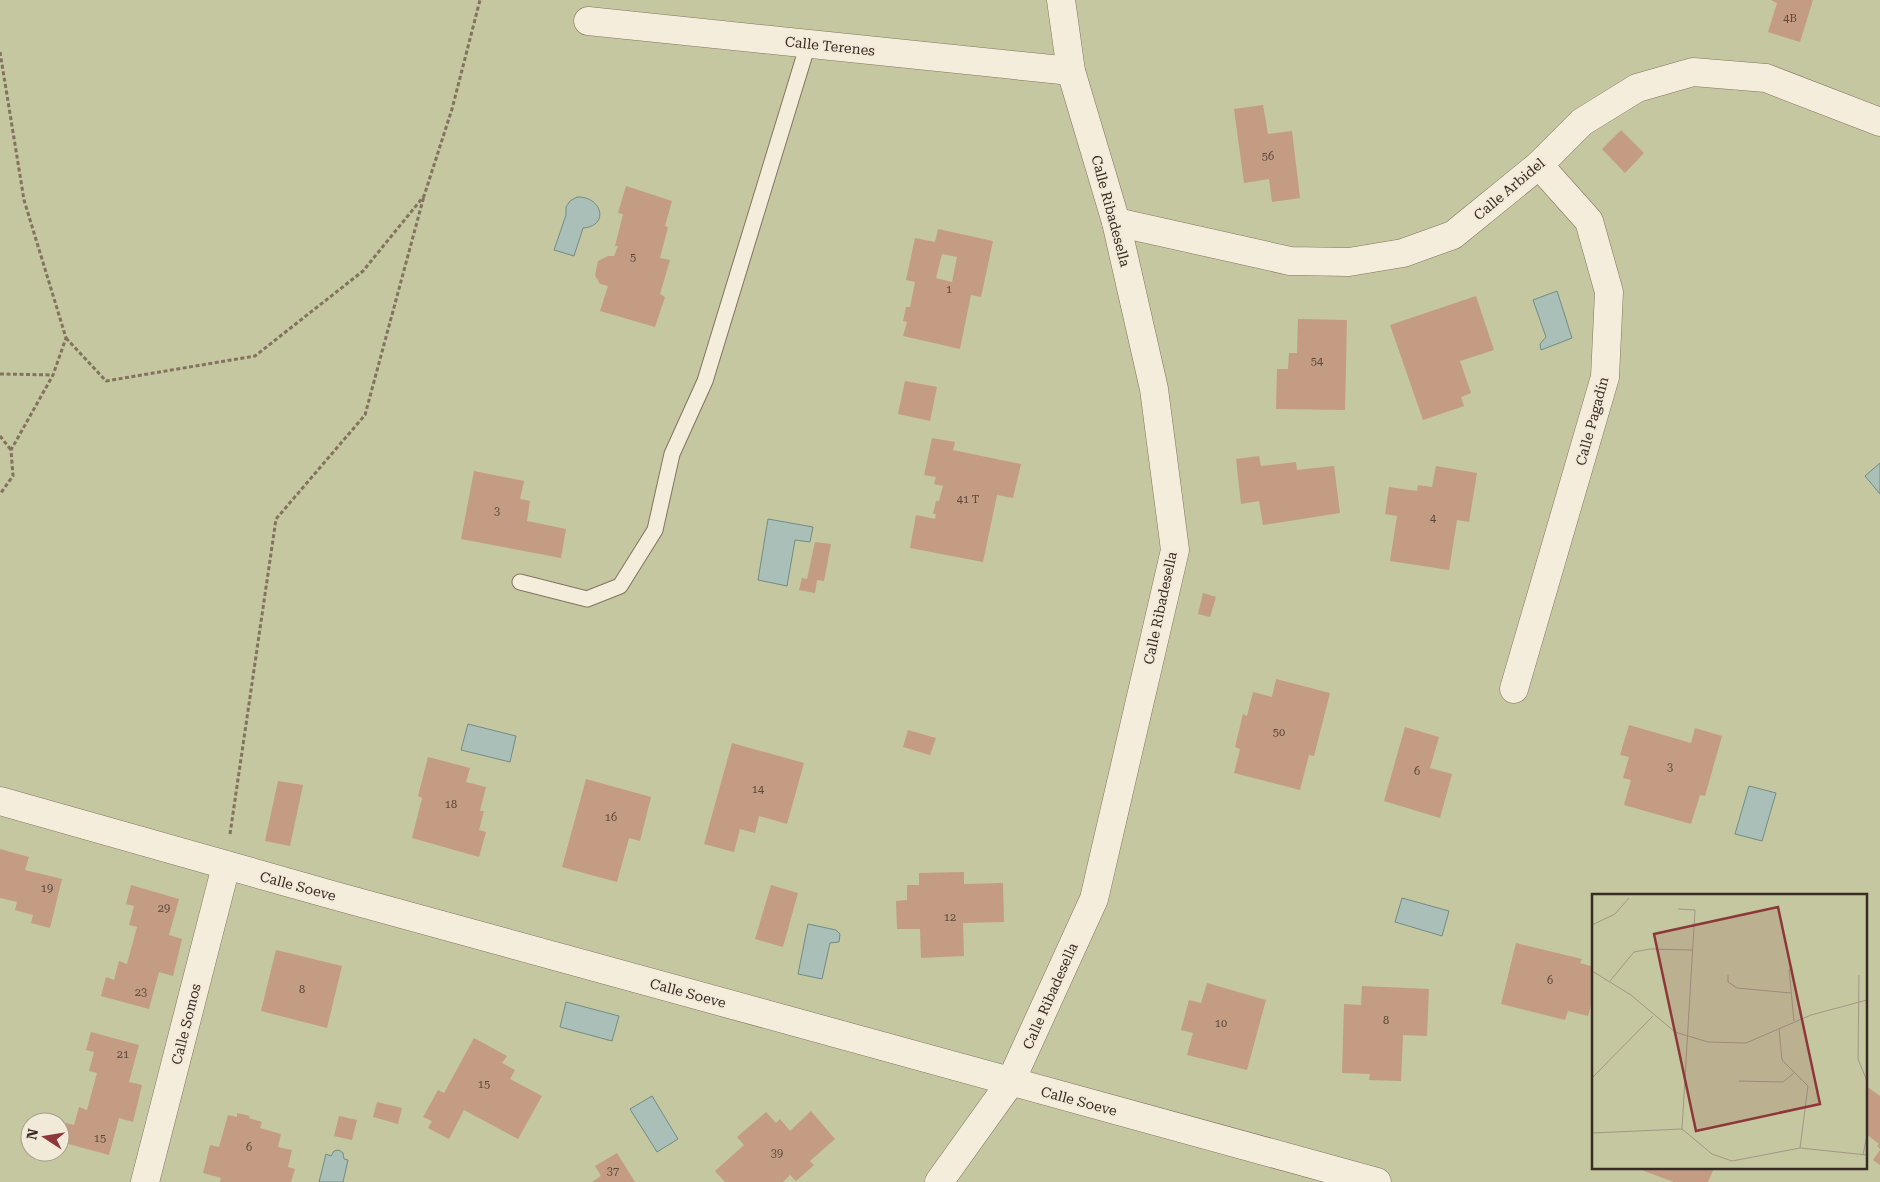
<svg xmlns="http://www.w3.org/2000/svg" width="1880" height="1182" font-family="'Roboto Serif',serif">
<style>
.park{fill:#c4c79f;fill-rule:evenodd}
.water{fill:#aabfb8;stroke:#718c85}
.building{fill:#c49c84;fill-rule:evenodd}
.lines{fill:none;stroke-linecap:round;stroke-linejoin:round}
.service-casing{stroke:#847260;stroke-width:17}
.minor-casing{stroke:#847260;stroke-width:29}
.path{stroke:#847260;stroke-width:3;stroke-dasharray:4 2.5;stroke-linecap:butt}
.service{stroke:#f5eddc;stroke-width:15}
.minor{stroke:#f5eddc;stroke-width:28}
.labels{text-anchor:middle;stroke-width:4;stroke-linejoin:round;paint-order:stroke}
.number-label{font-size:11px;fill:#5a473a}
.street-label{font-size:14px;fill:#372b22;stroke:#f2ead8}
.inset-road{fill:none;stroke:#a29787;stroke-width:1}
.view{fill:#8d373a;fill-opacity:0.15;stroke:#8d373a;stroke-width:2.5}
.inset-edge{fill:none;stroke:#372b22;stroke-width:2.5}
</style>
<rect width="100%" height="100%" fill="#eadfca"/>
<path class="park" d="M0 0H1880V1182H0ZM1594 896H1866V1168H1594ZM30 1122H60V1152H30Z"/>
<g class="water">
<path d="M577 197C602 196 610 226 583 228L574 256 554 250 566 215V207L570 201Z"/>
<polygon points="1557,291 1572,338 1541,350 1540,344 1546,337 1533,300"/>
<polygon points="1880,463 1880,494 1865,476"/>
<polygon points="768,519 813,527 810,542 795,540 787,586 758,580"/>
<polygon points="468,724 516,736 510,762 461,750"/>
<polygon points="1749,786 1776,793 1762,841 1735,834"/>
<polygon points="1402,898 1449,911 1442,936 1395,922"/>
<polygon points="808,924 836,930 840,934 839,942 830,943 822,979 798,974"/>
<polygon points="566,1002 619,1016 612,1041 560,1027"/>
<polygon points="652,1096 678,1139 657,1152 630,1109"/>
<polygon points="339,1150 343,1153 344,1159 348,1160 343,1182 319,1182 326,1154 331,1156 334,1151"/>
</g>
<g class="building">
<polygon points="1771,0 1813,0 1800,42 1768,32 1777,3"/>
<polygon points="1263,105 1268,134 1292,131 1300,198 1272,202 1269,179 1244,183 1234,109"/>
<polygon points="1621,130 1644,153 1625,173 1602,149"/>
<polygon points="626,186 672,201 665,226 668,227 660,258 670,260 660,294 665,297 655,327 600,311 608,286 600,284 595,275 598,261 608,256 614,256 618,246 615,246 623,214 618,213"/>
<path d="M938 229 993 241 981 297 971 295 960 349 903 336 907 322 903 321 906 307H910L915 282 906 280 915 238 935 242ZM942 254 957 257 952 282 936 278Z"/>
<polygon points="1476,296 1494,350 1460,361 1471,393 1461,397 1464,406 1423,420 1390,325"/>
<polygon points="1298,319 1347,320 1345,410 1276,409 1277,369 1288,369 1289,353 1297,353"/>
<polygon points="905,381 937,387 930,421 898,414"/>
<polygon points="932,438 955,442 953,450 1021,464 1013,498 997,495 983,562 910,548 916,515 935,519 936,514 933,514 936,501 939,501 943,486 934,484 936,477 924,475"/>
<polygon points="1259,456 1261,466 1296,462 1297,470 1334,466 1340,513 1263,525 1259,501 1241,504 1236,459"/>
<polygon points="1436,466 1477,473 1469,522 1457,520 1449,570 1390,561 1397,516 1385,514 1389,487 1417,491 1418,485 1432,487"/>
<polygon points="474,471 524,481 520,499 530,501 527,521 566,529 561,558 461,539"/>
<polygon points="815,542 831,544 824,581 817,580 815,593 799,590 802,578 807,579"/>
<polygon points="1203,593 1216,597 1210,617 1198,614"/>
<polygon points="1276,679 1330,693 1314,756 1309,755 1300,790 1234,773 1240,749 1235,747 1243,714 1247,716 1253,692 1272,697"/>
<polygon points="1629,725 1691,743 1695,728 1722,736 1705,796 1700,795 1691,824 1624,805 1631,780 1623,778 1629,757 1620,755"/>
<polygon points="1405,727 1439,737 1430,768 1452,774 1440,818 1384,801"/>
<polygon points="908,730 936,738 930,755 903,747"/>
<polygon points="732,743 804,763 787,824 759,816 755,833 740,829 734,852 704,844"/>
<polygon points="428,757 470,768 466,782 486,787 480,811 484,811 479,830 486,832 479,857 412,838 422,798 418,796"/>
<polygon points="586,779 651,797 640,841 629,838 617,882 562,867"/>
<polygon points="278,781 303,785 290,846 265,841"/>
<polygon points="0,849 29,857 25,870 62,879 50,928 31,923 33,915 15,910 17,902 0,898"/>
<polygon points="964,872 964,884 1003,883 1004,922 963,923 964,956 921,958 920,929 897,929 896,901 907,900 907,885 919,885 919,873"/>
<polygon points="131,885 179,899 169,935 182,939 173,976 159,972 149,1009 101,996 106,977 114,980 119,961 127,964 137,927 129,925 134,906 126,904"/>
<polygon points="771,885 798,893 783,947 755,939"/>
<polygon points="1516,943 1582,959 1580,963 1594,967 1594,994 1588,1016 1568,1011 1565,1020 1501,1004"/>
<polygon points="276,950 342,966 327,1028 261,1011"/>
<polygon points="1207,983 1266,1000 1247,1070 1187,1055 1193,1033 1181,1030 1189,1000 1201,1003"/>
<polygon points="1362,986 1429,989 1427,1036 1403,1035 1401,1081 1369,1080 1370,1074 1342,1073 1344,1004 1361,1005"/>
<polygon points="91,1032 139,1045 129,1082 142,1085 133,1122 119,1118 109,1155 61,1142 66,1123 74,1125 79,1107 87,1110 97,1073 89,1071 94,1052 86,1050"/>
<polygon points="474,1038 507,1056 502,1063 515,1070 510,1079 542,1096 518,1139 464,1110 449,1139 428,1128 432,1121 423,1117 438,1090 444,1093"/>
<polygon points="1866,1086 1880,1096 1880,1149 1877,1146 1879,1144 1866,1134"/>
<polygon points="377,1102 402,1108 398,1124 373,1117"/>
<polygon points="811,1111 835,1139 810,1161 814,1165 796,1181 790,1175 783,1182 725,1182 715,1171 744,1145 737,1137 766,1112 776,1123 780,1119 790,1131"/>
<polygon points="237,1113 250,1116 249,1118 262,1122 260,1128 281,1134 278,1147 292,1150 288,1167 295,1169 291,1182 220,1182 221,1178 203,1173 210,1145 219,1147 228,1115 237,1117"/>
<polygon points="339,1116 357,1120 352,1140 334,1136"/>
<polygon points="1880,1150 1880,1165 1873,1160"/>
<polygon points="617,1153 635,1182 592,1182 601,1176 595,1166"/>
<polygon points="1645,1168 1714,1168 1708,1182 1674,1182 1644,1171"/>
</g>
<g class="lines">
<g class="service-casing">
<polyline id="service" points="520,582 587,599 620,586 655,530 672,454 705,381 808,44"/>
</g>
<g class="minor-casing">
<g id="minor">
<polyline points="588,21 1071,71"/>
<polyline points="1116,222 1290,261 1349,262 1403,253 1453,235 1539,165 1582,122 1637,88 1693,72 1766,78 1880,122"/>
<polyline points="1514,689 1605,377 1609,292 1589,221 1539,165"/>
<path d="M0 801C458 932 918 1057 1377 1182"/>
<polyline points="145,1182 226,866"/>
<polyline points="939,1182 1010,1083 1094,899 1175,550 1154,389 1116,222 1071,71 1061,0"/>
</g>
</g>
<g class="path">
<polyline points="0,52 24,200 66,338 53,375 11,450 13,476 0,494"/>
<polyline points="66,338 106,381 255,356 363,271 424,196 452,109 480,0"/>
<polyline points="0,374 53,375"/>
<polyline points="0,436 11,450"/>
<polyline points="230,834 276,519 365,415 424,196"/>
</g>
<use href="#service" class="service"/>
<use href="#minor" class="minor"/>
</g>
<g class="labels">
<g class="number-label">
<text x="1790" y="22">4B</text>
<text x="1268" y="160">56</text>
<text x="633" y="261">5</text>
<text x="949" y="293">1</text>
<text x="1317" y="365">54</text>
<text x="968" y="503">41 T</text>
<text x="497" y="515">3</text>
<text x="1433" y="522">4</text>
<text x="1279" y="736">50</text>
<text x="1670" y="771">3</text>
<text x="1417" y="775">6</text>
<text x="758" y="793">14</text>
<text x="451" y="808">18</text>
<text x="611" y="821">16</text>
<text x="47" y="892">19</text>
<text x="164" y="912">29</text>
<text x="950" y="921">12</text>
<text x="1550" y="984">6</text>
<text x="302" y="993">8</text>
<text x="141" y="996">23</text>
<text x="1386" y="1024">8</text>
<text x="1221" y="1027">10</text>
<text x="123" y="1058">21</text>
<text x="484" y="1088">15</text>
<text x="100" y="1142">15</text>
<text x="249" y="1151">6</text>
<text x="777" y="1157">39</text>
<text x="613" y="1175">37</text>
</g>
<g class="street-label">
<text transform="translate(830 46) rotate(6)" y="5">Calle Terenes</text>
<text transform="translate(1509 189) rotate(-40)" y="5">Calle Arbidel</text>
<text transform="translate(1111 211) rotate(75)" y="5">Calle Ribadesella</text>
<text transform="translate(1592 421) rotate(-75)" y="5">Calle Pagadín</text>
<text transform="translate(1160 608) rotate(-78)" y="5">Calle Ribadesella</text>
<text transform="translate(298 886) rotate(15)" y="5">Calle Soeve</text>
<text transform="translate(688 993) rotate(15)" y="5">Calle Soeve</text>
<text transform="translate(1050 996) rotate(-66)" y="5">Calle Ribadesella</text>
<text transform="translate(186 1024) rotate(-76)" y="5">Calle Somos</text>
<text transform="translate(1079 1101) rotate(15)" y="5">Calle Soeve</text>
</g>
</g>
<g transform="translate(1592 894)">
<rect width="275" height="275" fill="#eadfca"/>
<path d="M0 0H275V275H0Z" fill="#c4c79f"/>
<path class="inset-road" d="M86 15 103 16 90 235M0 31 23 20 37 4M197 75 202 127M0 77 39 101 83 138 116 148 154 149 219 121 275 106M136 81V88L145 94 199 99M267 81 266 165 275 187M18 87 42 58 58 55 100 56M187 135 190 166 216 192 208 254M0 184 61 122M147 187 191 188 203 178M0 239 90 235 120 260 140 267 208 254 275 261M271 261 275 241"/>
<path class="view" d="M186 13 228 210 104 237 62 40Z"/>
<rect width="275" height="275" class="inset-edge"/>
</g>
<g transform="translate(45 1137) rotate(282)"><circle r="24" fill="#f2ead8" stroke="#a79e8f"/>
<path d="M0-4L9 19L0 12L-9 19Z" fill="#8d373a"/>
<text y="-8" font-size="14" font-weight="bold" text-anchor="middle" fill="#372b22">N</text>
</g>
</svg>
